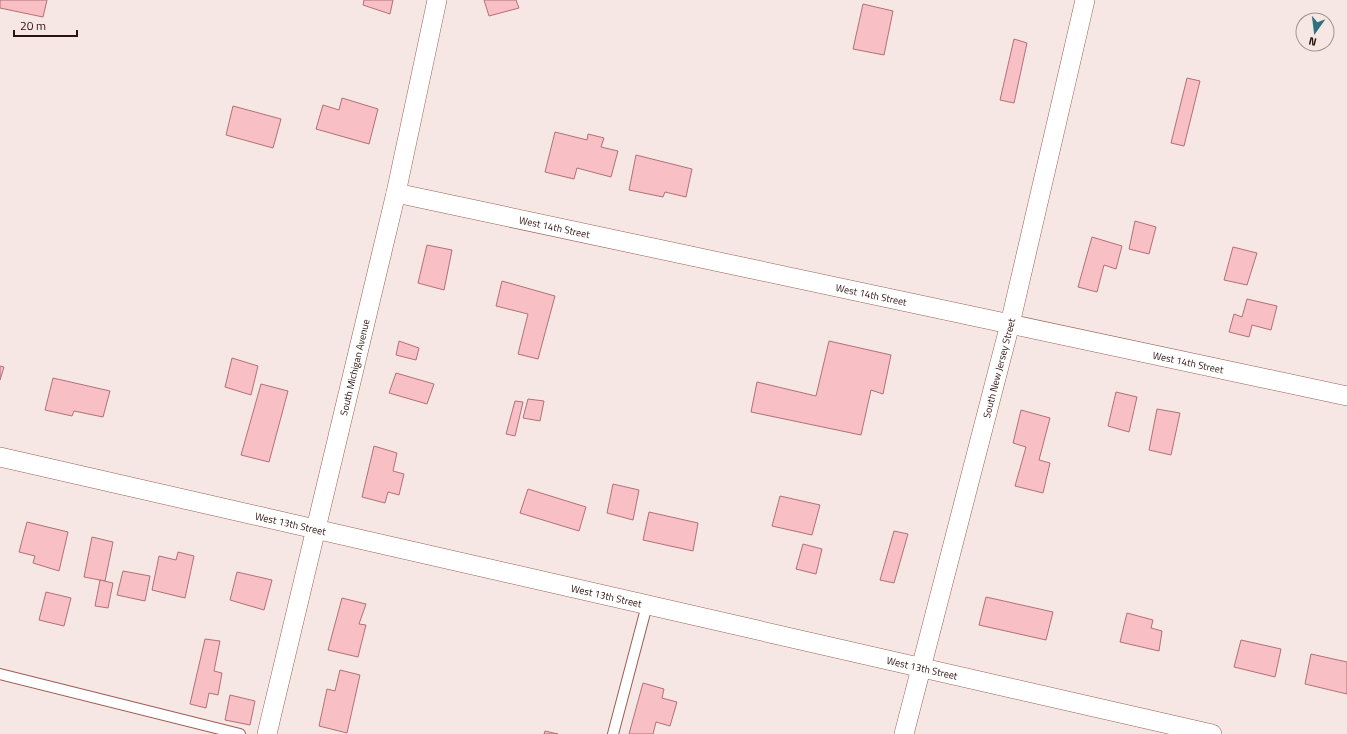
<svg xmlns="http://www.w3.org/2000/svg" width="1347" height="734" font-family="'Titillium Web',sans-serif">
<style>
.building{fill:#f8bfc4;stroke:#b17077}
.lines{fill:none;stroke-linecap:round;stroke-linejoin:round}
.service-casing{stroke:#9b5e51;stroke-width:12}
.minor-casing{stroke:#9b5e51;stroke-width:20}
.service{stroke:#fff;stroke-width:10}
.minor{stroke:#fff;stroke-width:19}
.labels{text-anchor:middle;stroke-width:3;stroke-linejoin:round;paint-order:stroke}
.street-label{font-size:10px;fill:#2b130e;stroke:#f6e7e4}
</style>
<rect width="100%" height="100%" fill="#f6e7e4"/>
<g class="building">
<polygon points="0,0 47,0 43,17 0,8"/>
<polygon points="364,0 393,0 390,14 363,5"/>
<polygon points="484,0 516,0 519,8 489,16"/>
<polygon points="863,4 893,11 884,55 853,49"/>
<polygon points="1014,39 1027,43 1014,103 1000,100"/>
<polygon points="1187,78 1200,81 1184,146 1171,143"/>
<polygon points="342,98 378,109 369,144 316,129 323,105 339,110"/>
<polygon points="233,106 281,119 273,148 226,135"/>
<polygon points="555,132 587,140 588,134 604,138 601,147 618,151 611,177 577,168 574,179 545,172"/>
<polygon points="636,155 692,169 686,197 665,192 663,197 629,190"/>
<polygon points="1135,221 1156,227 1149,254 1129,249"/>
<polygon points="1092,237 1122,246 1116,269 1104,265 1097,292 1078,287"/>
<polygon points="427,245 452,250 444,290 418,283"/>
<polygon points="1233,247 1257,253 1247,285 1224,280"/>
<polygon points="502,281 555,296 538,359 518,354 528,314 496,306"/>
<polygon points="1247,299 1277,306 1271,330 1252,325 1249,337 1229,332 1234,314 1242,317"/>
<polygon points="399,341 419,348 416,360 396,355"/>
<polygon points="829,341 891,355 883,394 871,390 861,435 751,412 757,382 816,396"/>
<polygon points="232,358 258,366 251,395 225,387"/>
<polygon points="0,366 4,367 0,380"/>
<polygon points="396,373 434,384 427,404 389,393"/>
<polygon points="53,378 110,391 103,417 74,411 72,416 45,410"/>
<polygon points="261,384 288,391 269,462 241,455"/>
<polygon points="1116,392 1137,397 1129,432 1108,426"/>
<polygon points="528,399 544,401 540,421 523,418"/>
<polygon points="515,401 523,402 515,436 506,434"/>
<polygon points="1157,409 1180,413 1171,455 1149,450"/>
<polygon points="1021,410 1050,418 1039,460 1050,463 1043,493 1015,486 1026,447 1013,443"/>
<polygon points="374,446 397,453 393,471 404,474 399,495 388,492 385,503 362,497"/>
<polygon points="613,484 639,490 633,520 607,513"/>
<polygon points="528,489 586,507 579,531 520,513"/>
<polygon points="780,496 820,505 812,535 772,526"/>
<polygon points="649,512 698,523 693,551 643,540"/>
<polygon points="27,522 68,532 59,571 33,563 35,556 19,552"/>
<polygon points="894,531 908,534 894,583 880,580"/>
<polygon points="92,537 113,542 105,581 84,577"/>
<polygon points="803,544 822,549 816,574 796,569"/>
<polygon points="178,552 194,556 185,598 152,590 159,556 176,560"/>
<polygon points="123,571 150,576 145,601 117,595"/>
<polygon points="237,572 272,580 264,610 230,600"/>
<polygon points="100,580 113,583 108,608 95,606"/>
<polygon points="46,592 71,598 64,626 39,620"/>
<polygon points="986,597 1053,612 1046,640 979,625"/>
<polygon points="342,598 366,604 359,624 366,625 358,657 328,650"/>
<polygon points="1127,613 1153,620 1151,628 1162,631 1159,651 1120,642"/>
<polygon points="205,639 220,641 214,671 222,673 218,695 209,693 206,708 190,704"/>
<polygon points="1241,640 1281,649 1275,677 1234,667"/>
<polygon points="1311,654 1347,662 1347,694 1305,684"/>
<polygon points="340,670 360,675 347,733 319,726 327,689 335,691"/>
<polygon points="643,683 664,689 662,698 677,702 670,726 656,722 653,734 629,734"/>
<polygon points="230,695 255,701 250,725 225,720"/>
<polygon points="545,731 558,734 544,734"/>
</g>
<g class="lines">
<g class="service-casing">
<g id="service">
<polyline points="0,674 240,734"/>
<polyline points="613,734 647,605"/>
</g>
</g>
<g class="minor-casing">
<g id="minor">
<path id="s1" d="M396 193 1347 396"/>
<path id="s2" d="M0 457 1212 734"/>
<path id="s3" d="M267 734 396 193 437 0"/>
<path id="s4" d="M904 734 1010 324 1085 0"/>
</g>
</g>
<use href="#service" class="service"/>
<use href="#minor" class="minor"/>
</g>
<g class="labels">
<g class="street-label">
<text dy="4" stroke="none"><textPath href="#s1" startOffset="162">West 14th Street</textPath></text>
<text dy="4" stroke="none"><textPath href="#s1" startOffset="486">West 14th Street</textPath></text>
<text dy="4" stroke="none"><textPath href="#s1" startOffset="810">West 14th Street</textPath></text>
<text dy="4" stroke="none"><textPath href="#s3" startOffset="377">South Michigan Avenue</textPath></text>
<text dy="4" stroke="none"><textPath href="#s4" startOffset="378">South New Jersey Street</textPath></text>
<text dy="4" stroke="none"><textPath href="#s2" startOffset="298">West 13th Street</textPath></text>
<text dy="4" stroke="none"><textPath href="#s2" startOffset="622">West 13th Street</textPath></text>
<text dy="4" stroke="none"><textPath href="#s2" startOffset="946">West 13th Street</textPath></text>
</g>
</g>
<g transform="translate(1315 32) rotate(194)"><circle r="19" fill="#f6e7e4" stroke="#a5928e"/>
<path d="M0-3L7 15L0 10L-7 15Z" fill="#2b717f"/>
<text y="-6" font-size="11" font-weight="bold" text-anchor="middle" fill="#2b130e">N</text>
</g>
<path d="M14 30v6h63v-6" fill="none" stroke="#2b130e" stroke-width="2"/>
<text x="20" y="30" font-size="12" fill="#2b130e" stroke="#f6e7e4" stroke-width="3" paint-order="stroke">20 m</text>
</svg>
